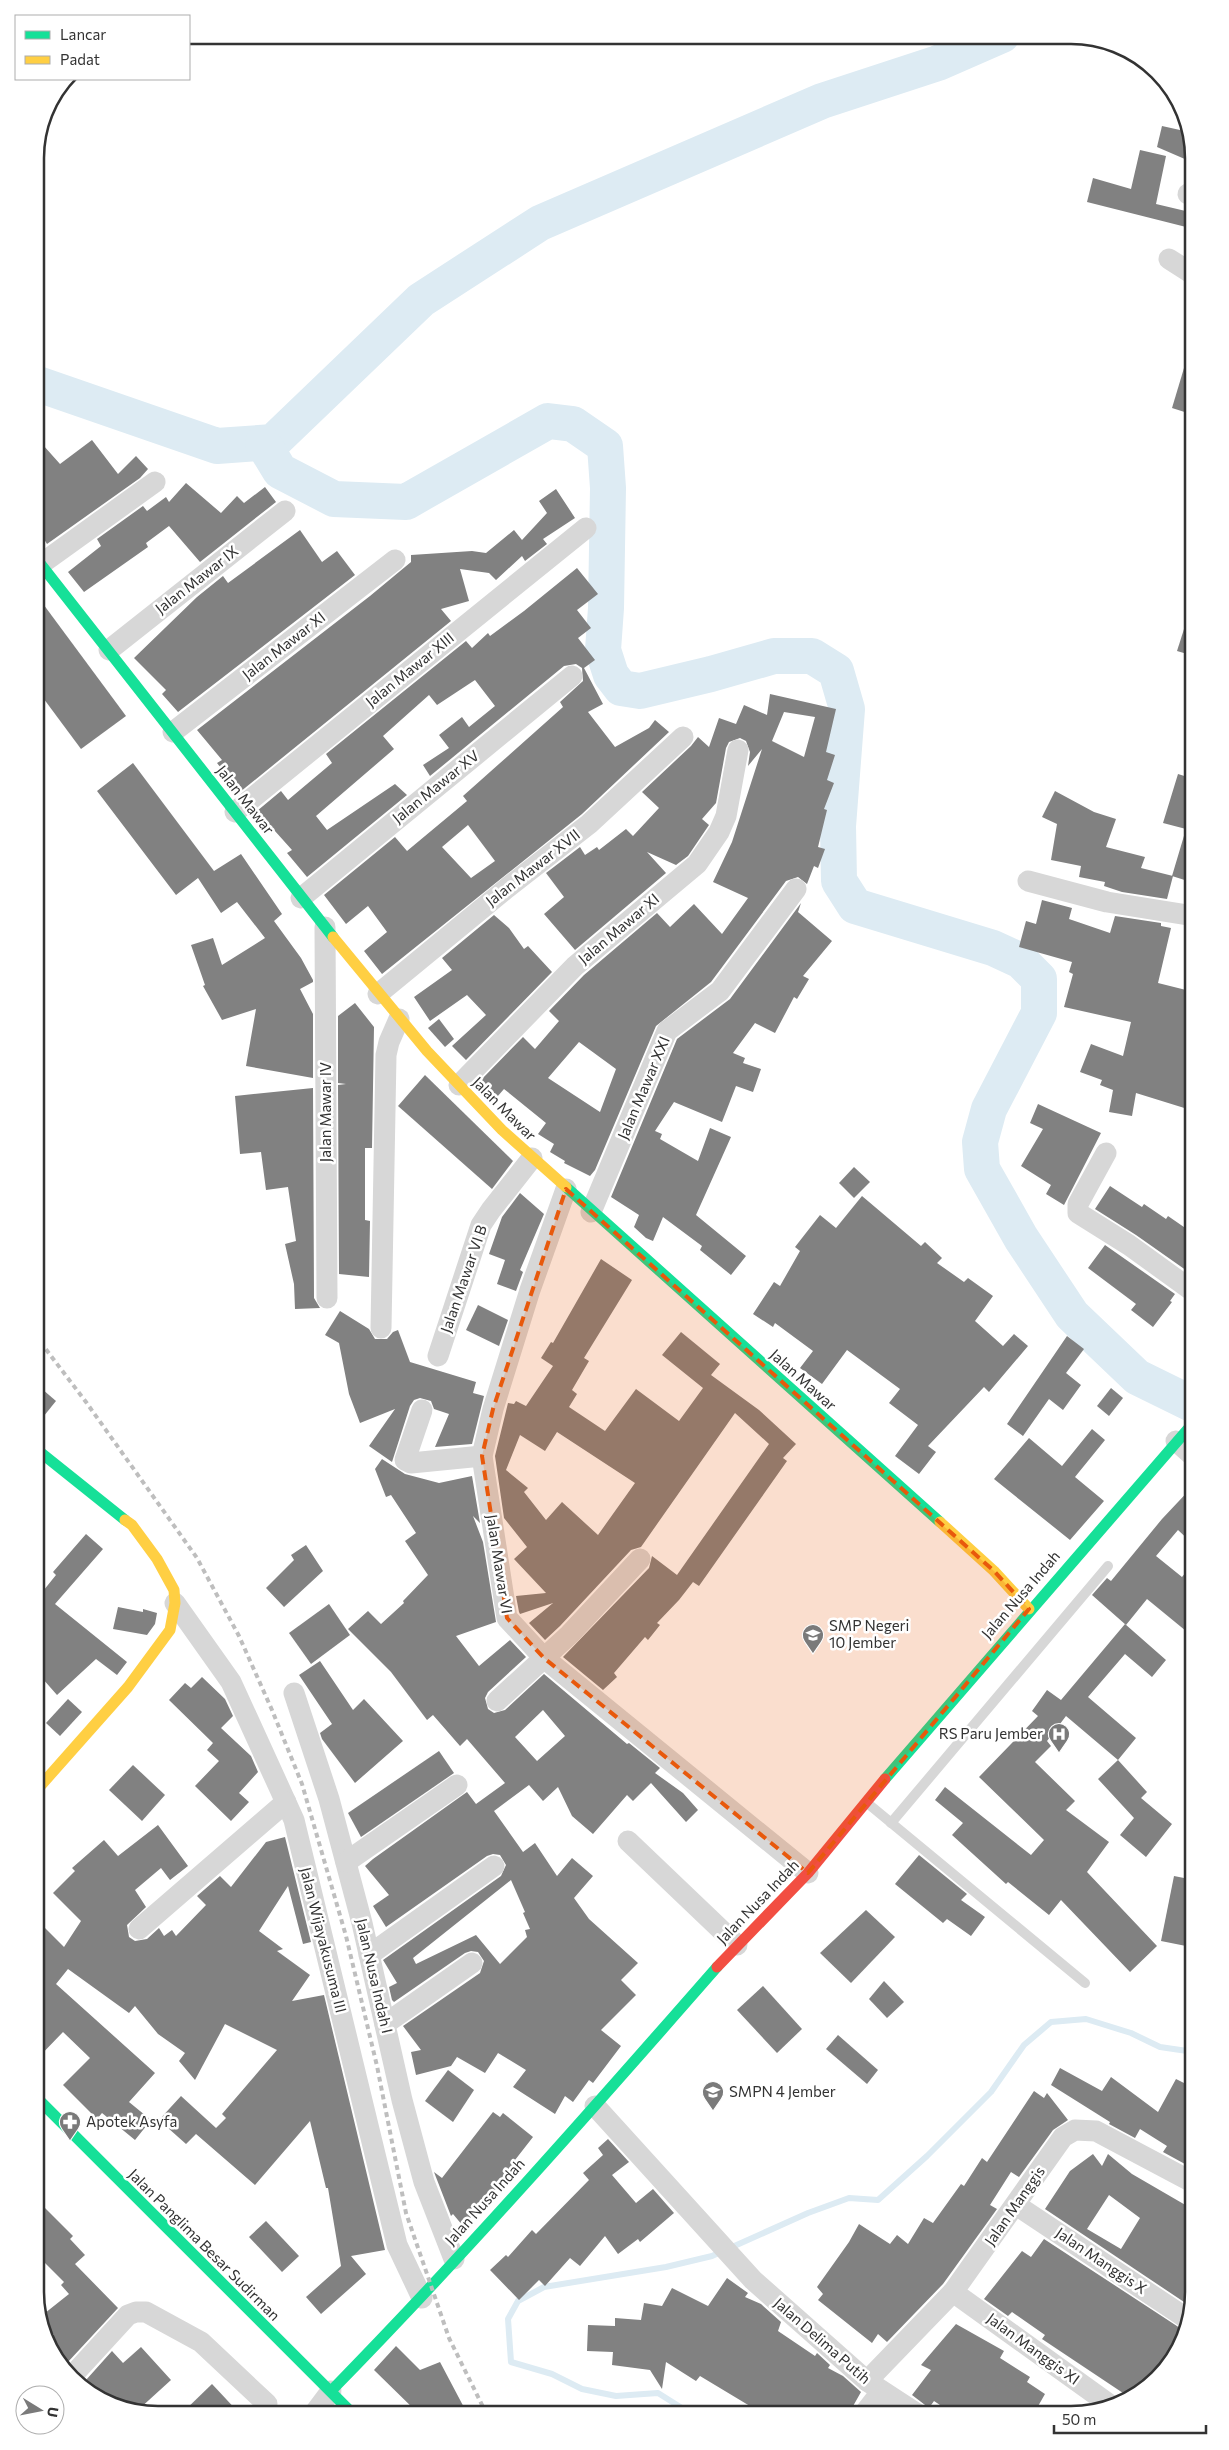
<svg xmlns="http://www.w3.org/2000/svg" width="1229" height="2450" font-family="Commissioner,sans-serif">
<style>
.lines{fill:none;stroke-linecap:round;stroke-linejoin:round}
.stream{stroke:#ddebf3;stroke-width:6}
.river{stroke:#ddebf3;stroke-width:36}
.building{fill:#818181;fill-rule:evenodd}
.lane{stroke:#d7d7d7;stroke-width:10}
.street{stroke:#d7d7d7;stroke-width:21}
.fast{stroke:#16e098;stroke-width:11}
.slow{stroke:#ffcf43;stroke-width:11}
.jam{stroke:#f24e42;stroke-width:11}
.rail{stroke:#bebebe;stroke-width:4;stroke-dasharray:5 4;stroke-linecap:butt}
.marked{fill:#e8590c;fill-opacity:0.2;stroke:#e8590c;stroke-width:4;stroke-dasharray:10 6;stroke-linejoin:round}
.labels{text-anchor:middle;stroke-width:5;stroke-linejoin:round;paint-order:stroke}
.street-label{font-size:15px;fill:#333;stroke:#fff}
.poi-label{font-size:15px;fill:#333;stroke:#fff;text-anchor:start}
.rim{fill:none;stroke:#333;stroke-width:2.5}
</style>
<rect width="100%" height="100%" fill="#fff"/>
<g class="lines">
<polyline class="stream" points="693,2415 658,2393 616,2396 582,2389 552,2374 511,2362 508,2319 518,2301 544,2287 666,2267 712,2256 808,2213 849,2198 878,2200 927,2156 991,2092 1024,2045 1051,2022 1086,2019 1131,2033 1160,2047 1194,2052"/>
<g class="river">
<polyline points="35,383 217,446 273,442 421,300 540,223 822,101 938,63 1002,35"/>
<polyline points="263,443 280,471 334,499 406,502 548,421 573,424 605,446 608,488 606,608 603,650 611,675 621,688 640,691 711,674 774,656 812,656 836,671 847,709 838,826 839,881 855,906 993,948 1021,961 1039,979 1039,1013 989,1109 980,1142 982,1169 1021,1238 1072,1315 1137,1377 1194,1405"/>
</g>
</g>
<g class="building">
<polygon points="1162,126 1189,132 1194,163 1157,147"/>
<polygon points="1140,150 1166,156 1156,204 1194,213 1194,229 1087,202 1093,178 1131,189"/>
<polygon points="1190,348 1194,349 1194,415 1172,408"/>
<polygon points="35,436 60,464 92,440 118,474 136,456 148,469 140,478 47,544 42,536 35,541"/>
<polygon points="186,483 221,513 237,496 244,503 265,487 276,502 200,562 169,526 146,543 148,547 84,592 68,572 101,546 97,539 143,506 147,511 166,497 169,502"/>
<polygon points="556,489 575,518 543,539 547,544 525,561 522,556 496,580 489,573 460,569 469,601 441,609 451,621 240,792 217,763 222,760 197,730 370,596 411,562 411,555 472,551 486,553 514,530 522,540 547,513 539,501"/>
<polygon points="300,530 322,562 337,551 355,575 178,712 162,694 166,690 134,658 197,597 223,576 228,583"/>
<path d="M577 568 598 594 577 610 591 628 578 638 595 660 584 668 603 704 588 712 615 747 649 728 655 720 669 732 582 814 382 974 364 951 387 932 368 906 346 924 324 895 395 837 407 851 467 801 463 796 563 707 560 702 583 681 582 668 576 664 564 666 430 776 423 765 449 748 439 735 462 717 469 727 495 706 475 680 437 705 429 695 383 736 394 749 316 816 327 830 395 784 407 795 307 877 287 853 292 850 257 811 281 791 288 800 332 763 326 754 466 641 472 648 488 633 490 636 524 611ZM468 825 495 861 471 878 442 847Z"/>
<polygon points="35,593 126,716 81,749 35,687"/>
<polygon points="1191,607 1194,608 1194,656 1177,651"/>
<path d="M770 694 836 709 826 752 835 755 827 780 834 783 824 809 827 810 818 847 825 849 818 868 814 866 807 884 798 877 786 881 711 982 656 1026 595 1170 590 1176 564 1163 565 1161 550 1152 554 1144 538 1134 546 1123 504 1089 497 1097 481 1080 523 1037 535 1049 559 1021 549 1011 584 975 657 913 670 927 694 904 722 934 748 898 713 882 732 842 762 749 748 766 750 752 746 741 740 738 729 742 726 748 716 803 702 819 709 825 688 856 676 865 647 852 666 873 575 950 544 914 564 897 546 873 580 847 585 855 597 847 599 850 626 829 633 836 659 808 642 792 691 746 698 737 709 747 719 718 736 724 744 705 767 715ZM784 712 815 717 804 757 772 741ZM579 1042 616 1069 600 1112 548 1078Z"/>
<polygon points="133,763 214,871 241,854 282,914 274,921 301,958 313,980 313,982 300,989 313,1014 313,1078 246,1066 256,1009 222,1020 203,986 205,985 191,945 213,938 222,965 265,938 237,902 221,913 198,878 176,895 97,791"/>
<polygon points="1178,774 1194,779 1194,883 1172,876 1186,829 1163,823"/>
<polygon points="1055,791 1094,812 1116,819 1106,847 1145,857 1141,868 1173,876 1167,899 1122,892 1104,886 1105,882 1079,877 1081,866 1051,860 1057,824 1042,817"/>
<polygon points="1042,900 1072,908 1069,919 1110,933 1115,916 1161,923 1161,926 1171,928 1158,983 1194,992 1194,1111 1136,1093 1132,1116 1109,1112 1113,1090 1100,1085 1102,1080 1080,1072 1091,1044 1123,1056 1131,1022 1064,1007 1073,974 1069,972 1072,962 1019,947 1026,921 1036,924"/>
<polygon points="801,903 798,912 832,941 803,976 809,979 797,999 794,997 775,1033 755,1023 733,1053 745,1058 743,1063 761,1069 753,1092 736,1086 722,1122 674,1102 655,1131 662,1134 660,1139 698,1161 710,1128 731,1137 696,1215 746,1256 731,1275 700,1250 702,1246 663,1217 653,1241 646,1238 634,1227 639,1215 611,1197 677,1039 730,999"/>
<polygon points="494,915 509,928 524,949 528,946 552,972 466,1060 452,1046 486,1015 467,995 430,1021 414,997 452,970 442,958"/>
<polygon points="355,1003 374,1027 372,1148 365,1148 365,1220 370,1221 369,1277 339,1274 338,1085 346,1084 338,1083 338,1016"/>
<polygon points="439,1019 454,1039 445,1047 428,1028"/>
<polygon points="425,1075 513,1161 492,1189 398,1106"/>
<polygon points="313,1088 314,1298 320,1308 295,1309 294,1284 285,1244 296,1241 288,1187 266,1190 261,1152 240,1154 235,1096"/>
<polygon points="1038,1104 1101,1133 1064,1205 1046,1194 1051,1185 1021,1166 1043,1129 1030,1123"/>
<polygon points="854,1167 870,1182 854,1198 839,1183"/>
<polygon points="1110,1186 1142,1207 1144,1204 1166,1219 1168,1216 1194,1234 1194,1267 1190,1273 1136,1235 1095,1209"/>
<polygon points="520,1193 544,1214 520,1270 523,1272 516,1291 497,1284 505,1260 489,1254 502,1217"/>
<polygon points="862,1196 921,1246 925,1242 942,1258 937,1263 964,1282 968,1278 993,1296 975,1321 1003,1346 1014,1334 1028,1346 989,1392 984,1387 928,1446 936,1452 919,1474 895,1456 918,1425 889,1403 900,1389 847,1350 822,1384 800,1368 813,1351 775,1323 773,1327 753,1314 774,1282 780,1286 800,1251 795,1247 820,1215 836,1228"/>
<polygon points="1105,1245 1175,1294 1170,1301 1172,1302 1153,1327 1131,1310 1136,1304 1088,1268"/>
<path d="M601 1259 632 1280 584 1358 589 1361 572 1390 577 1394 569 1407 605 1431 636 1389 679 1421 703 1388 662 1355 681 1332 720 1364 711 1375 759 1410 796 1444 783 1458 787 1461 699 1586 693 1582 679 1600 657 1623 660 1625 648 1640 645 1637 614 1673 617 1677 603 1690 563 1657 649 1568 652 1556 677 1575 769 1444 735 1413 641 1547 631 1550 560 1626 545 1640 529 1623 553 1603 520 1614 519 1612 516 1596 546 1593 514 1559 527 1547 504 1518 495 1456 508 1403 514 1404 516 1401 526 1406 553 1366 541 1358 551 1342 553 1343ZM557 1432 635 1483 598 1535 562 1502 546 1520 524 1492 528 1488 506 1470 520 1435 545 1451Z"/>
<polygon points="478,1305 508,1320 499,1346 466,1330"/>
<polygon points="340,1311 369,1329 375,1339 387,1339 393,1332 398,1330 410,1362 476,1382 473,1393 484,1396 472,1444 435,1447 449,1414 434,1409 431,1401 420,1398 414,1400 410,1406 392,1462 369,1446 395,1409 360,1423 349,1394 339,1343 325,1335"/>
<polygon points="1067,1336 1084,1349 1066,1373 1081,1385 1063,1410 1049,1399 1023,1436 1007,1424"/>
<polygon points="35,1383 56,1401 35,1427"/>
<polygon points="1111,1388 1123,1398 1109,1416 1097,1406"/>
<polygon points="1092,1429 1105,1440 1075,1477 1104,1501 1070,1540 994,1479 1029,1438 1062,1466"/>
<path d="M382 1459 405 1474 439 1483 472 1476 480 1523 473 1516 483 1542 496 1622 456 1636 479 1666 510 1640 526 1657 488 1692 485 1698 488 1709 494 1713 505 1710 544 1674 627 1744 629 1743 660 1768 655 1773 683 1793 698 1810 686 1822 651 1783 633 1801 627 1795 593 1834 572 1816 558 1787 543 1801 529 1785 494 1811 523 1852 535 1843 557 1876 572 1858 593 1876 574 1898 589 1919 638 1963 621 1980 636 1995 601 2030 621 2046 593 2083 589 2080 573 2102 565 2096 555 2114 513 2087 526 2070 498 2053 485 2073 457 2057 451 2066 416 2075 411 2052 421 2050 403 2026 480 1973 484 1961 478 1952 471 1951 465 1953 394 2002 392 2000 389 1987 397 1983 383 1960 501 1876 506 1865 500 1855 493 1854 487 1856 386 1927 373 1906 389 1895 365 1866 373 1859 467 1792 476 1804 505 1783 467 1739 460 1746 433 1715 427 1720 391 1672 348 1629 368 1611 381 1624 404 1603 403 1601 428 1575 405 1541 416 1533 391 1495 386 1497 375 1469ZM543 1710 565 1736 537 1761 515 1737ZM511 1880 525 1912 523 1913 530 1929 525 1930 527 1937 500 1964 476 1935 416 1964 413 1958Z"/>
<polygon points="1194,1485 1194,1545 1178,1530 1156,1556 1182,1577 1194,1562 1194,1621 1186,1631 1147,1599 1126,1625 1092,1595 1107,1578 1111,1581 1162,1519"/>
<polygon points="86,1534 103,1549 55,1604 127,1662 117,1675 96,1659 57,1695 35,1670 35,1643 44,1634 35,1627 35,1601 56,1575 53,1572"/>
<polygon points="306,1545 323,1571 284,1607 266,1588 294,1560 291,1555"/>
<polygon points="329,1604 350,1635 311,1664 289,1633"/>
<polygon points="118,1607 143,1612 143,1609 157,1613 155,1624 147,1635 113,1629"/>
<polygon points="1125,1624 1166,1660 1152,1677 1125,1654 1088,1697 1136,1738 1118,1760 1066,1716 1047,1741 1051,1746 1035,1762 1075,1801 1066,1810 1109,1842 1087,1872 1157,1946 1130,1972 1061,1900 1049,1915 1008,1882 1006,1884 952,1835 963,1823 935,1800 945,1787 1031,1855 1044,1840 979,1777 1038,1716 1032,1711 1047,1690 1061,1700"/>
<polygon points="320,1661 353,1710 364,1699 403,1741 355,1783 322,1739 320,1733 332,1724 299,1675"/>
<polygon points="202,1677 225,1699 233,1716 221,1728 251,1756 258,1772 239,1793 249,1802 231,1821 195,1786 219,1761 207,1750 213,1743 169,1700 185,1683 191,1688"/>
<polygon points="68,1699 82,1712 60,1736 46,1723"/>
<polygon points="439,1751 454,1773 361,1837 348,1813"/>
<polygon points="1118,1760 1147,1792 1141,1798 1172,1824 1146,1857 1120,1835 1134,1818 1098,1779"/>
<polygon points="133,1765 165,1795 142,1821 109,1790"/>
<polygon points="158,1825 188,1866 170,1880 161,1868 135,1890 146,1907 127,1925 129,1937 135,1941 147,1939 159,1928 164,1936 172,1930 176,1936 206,1905 197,1896 220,1876 231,1887 266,1842 285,1837 311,1942 303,1944 288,1886 259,1931 283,1949 277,1951 310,1975 292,2001 324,1995 385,2250 351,2256 366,2274 321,2314 306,2297 341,2266 328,2188 326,2188 310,2121 255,2185 196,2134 186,2144 159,2120 181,2096 216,2128 226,2118 222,2114 277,2050 225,2024 195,2080 179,2061 185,2053 158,2034 135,2006 129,2013 68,1969 56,1984 155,2073 129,2102 151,2120 135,2140 102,2113 97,2119 63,2085 90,2058 63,2032 35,2061 35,1918 64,1947 81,1921 53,1893 75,1871 72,1868 104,1840 118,1856"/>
<polygon points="919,1855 967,1894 961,1900 985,1917 971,1936 947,1919 943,1923 895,1884"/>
<polygon points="1174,1876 1194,1880 1194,1906 1186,1946 1161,1941"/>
<polygon points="866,1910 895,1937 851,1983 820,1953"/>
<polygon points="884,1981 904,2002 887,2018 869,1999"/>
<polygon points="763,1986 802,2029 777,2053 737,2010"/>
<polygon points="838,2035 878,2070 867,2084 826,2049"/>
<polygon points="1060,2068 1102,2091 1111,2077 1158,2112 1176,2079 1194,2088 1194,2169 1163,2152 1167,2146 1140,2129 1135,2138 1109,2124 1110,2122 1051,2085"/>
<polygon points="448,2070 474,2090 453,2122 425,2101"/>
<polygon points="1034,2091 1044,2098 1047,2093 1068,2120 1053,2130 1019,2177 1011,2172 990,2205 997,2209 943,2284 887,2342 878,2334 872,2343 818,2300 823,2294 817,2287 849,2242 859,2224 890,2244 897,2235 908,2244 924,2218 933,2223 961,2184 964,2186 982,2158 987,2162"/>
<polygon points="493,2112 500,2117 503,2113 533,2137 515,2160 519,2163 463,2226 453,2214 451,2216 434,2172 442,2178"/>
<polygon points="608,2139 629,2162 612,2175 636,2203 653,2189 674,2213 640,2242 638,2239 618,2254 605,2236 580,2266 570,2258 545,2286 539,2280 519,2300 490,2270 506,2255 508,2257 532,2230 536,2234 589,2180 583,2173 603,2155 598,2148"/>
<path d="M1093 2154 1102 2166 1108 2154 1132 2174 1194 2210V2292L1190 2306 1045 2209 1070 2171ZM1109 2195 1140 2218 1121 2249 1087 2229Z"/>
<polygon points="35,2198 73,2236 70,2239 85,2255 75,2264 118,2308 67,2363 47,2343 54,2335 40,2317 69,2294 61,2285 64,2282 35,2253"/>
<polygon points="266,2221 299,2256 282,2272 249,2237"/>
<polygon points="1044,2239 1183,2330 1173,2361 1129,2397 1042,2339 1045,2335 1012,2312 1008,2316 984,2299 1022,2251 1031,2257"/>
<polygon points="727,2278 748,2293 745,2297 761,2304 781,2322 778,2331 815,2356 817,2353 830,2365 828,2368 843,2376 861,2392 848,2415 765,2415 700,2376 696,2381 666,2362 662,2389 650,2370 612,2365 613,2352 587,2351 588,2325 615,2326 615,2318 641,2320 644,2303 662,2306 672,2288 708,2306"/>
<polygon points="956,2324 1004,2351 1000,2358 1030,2377 1027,2382 1045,2394 1033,2415 955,2415 934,2401 929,2408 912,2395 931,2370 921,2365"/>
<polygon points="396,2346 420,2370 440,2362 468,2415 420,2415 374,2370"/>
<polygon points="141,2347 171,2380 138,2410 92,2393 96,2389 86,2380 112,2351 123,2363"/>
<polygon points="212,2384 241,2415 180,2415"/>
</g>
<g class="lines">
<g class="lane">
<polyline points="866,1802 1085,1983"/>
<polyline points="891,1823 1108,1566"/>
</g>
<g class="street">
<polyline points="1188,194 1194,196"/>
<polyline points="1169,259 1194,275"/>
<polyline points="41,564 155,482"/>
<polyline points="109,650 285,511"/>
<polyline points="173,732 395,560"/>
<polyline points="235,812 586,528"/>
<polyline points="1028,881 1107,902 1194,916"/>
<polyline points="301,898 572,676"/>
<polyline points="325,927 327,1298"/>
<polyline points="378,994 507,888 589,824 683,737"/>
<polyline points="459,1085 575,966 697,864 719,832 726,816 738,750"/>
<polyline points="1106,1153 1078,1204 1078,1213 1129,1245 1194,1292"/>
<polyline points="566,1189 530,1290 493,1409 482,1456 507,1618 544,1658 808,1873"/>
<polyline points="591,1212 667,1031 720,991 796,889"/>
<polyline points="381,1328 386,1055 389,1042 399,1019"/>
<polyline points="438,1356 481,1225 491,1210 532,1158"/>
<polyline points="422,1410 405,1460 411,1463 482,1456"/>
<polyline points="1176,1441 1194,1457"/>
<polyline points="175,1603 231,1682 294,1820 397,2245 422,2298"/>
<polyline points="294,1693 329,1799 362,1923 402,2100 424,2182 454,2259"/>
<polyline points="497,1701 569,1635 640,1559"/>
<polyline points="628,1841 737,1945"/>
<polyline points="346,1862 457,1785"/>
<polyline points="139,1929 286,1802"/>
<polyline points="369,1955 494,1866"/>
<polyline points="385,2024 472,1963"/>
<polyline points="595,2106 753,2280 867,2381 919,2415"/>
<polyline points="1016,2205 1186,2318"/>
<polyline points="953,2292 1113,2407"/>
<polyline points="72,2376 128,2315 136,2312 146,2312 201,2342 267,2404"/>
<polyline points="867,2381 953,2292 1063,2137 1075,2130 1096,2131 1194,2183"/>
<polyline points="313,2415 331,2391"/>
<polyline points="863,2415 881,2392"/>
</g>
<g class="fast">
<polyline points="35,557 333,937"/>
<polyline points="566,1187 940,1522"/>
<polyline points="35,1448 125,1520"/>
<polyline points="885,1779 1194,1422"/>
<polyline points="35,2096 354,2415"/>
<path d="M331 2391C465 2254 591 2111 717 1967"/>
</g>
<g class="slow">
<polyline points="333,937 427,1051 502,1130 566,1187"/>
<polyline points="940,1522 994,1571 1029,1609"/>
<polyline points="35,1792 128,1687 170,1630 175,1603 174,1590 157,1559 132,1525 125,1520"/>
</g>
<polyline class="jam" points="717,1967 808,1873 885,1779"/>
<polyline class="rail" points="35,1335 86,1402 197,1558 239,1636 272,1710 302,1784 346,1936 377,2066 406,2213 449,2338 487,2415"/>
</g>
<path class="marked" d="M566 1189 994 1571 1029 1609 808 1873 544 1658 507 1618 482 1456 493 1409Z"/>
<defs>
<g id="school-pin" transform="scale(1.125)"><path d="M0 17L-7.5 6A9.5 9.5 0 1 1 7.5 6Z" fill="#7a7a7a" stroke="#fff"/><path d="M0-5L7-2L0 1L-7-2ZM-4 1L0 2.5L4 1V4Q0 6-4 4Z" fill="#fff"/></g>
<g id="hospital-pin" transform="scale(1.125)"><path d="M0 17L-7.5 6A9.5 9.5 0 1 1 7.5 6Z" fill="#7a7a7a" stroke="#fff"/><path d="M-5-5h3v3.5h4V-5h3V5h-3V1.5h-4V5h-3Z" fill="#fff"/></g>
<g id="pharmacy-pin" transform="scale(1.125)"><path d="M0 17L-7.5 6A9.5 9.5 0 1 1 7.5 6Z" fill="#7a7a7a" stroke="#fff"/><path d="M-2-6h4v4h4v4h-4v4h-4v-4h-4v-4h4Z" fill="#fff"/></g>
</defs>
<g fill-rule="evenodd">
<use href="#school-pin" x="813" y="1635"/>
<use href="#hospital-pin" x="1059" y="1734"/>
<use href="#school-pin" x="713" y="2092"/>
<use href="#pharmacy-pin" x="70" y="2122"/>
</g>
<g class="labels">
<g class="street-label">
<text transform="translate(197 580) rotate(-38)" y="5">Jalan Mawar IX</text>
<text transform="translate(284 646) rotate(-38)" y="5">Jalan Mawar XI</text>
<text transform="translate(410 670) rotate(-39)" y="5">Jalan Mawar XIII</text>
<text transform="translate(436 787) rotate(-39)" y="5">Jalan Mawar XV</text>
<text transform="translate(245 800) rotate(52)" y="5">Jalan Mawar</text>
<text transform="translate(533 868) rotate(-38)" y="5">Jalan Mawar XVII</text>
<text transform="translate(619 929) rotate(-40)" y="5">Jalan Mawar XI</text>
<text transform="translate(644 1088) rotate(-67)" y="5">Jalan Mawar XXI</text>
<text transform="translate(504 1109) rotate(45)" y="5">Jalan Mawar</text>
<text transform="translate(326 1112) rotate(-90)" y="5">Jalan Mawar IV</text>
<text transform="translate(464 1279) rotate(-71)" y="5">Jalan Mawar VI B</text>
<text transform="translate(803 1380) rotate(42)" y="5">Jalan Mawar</text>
<text transform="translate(499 1564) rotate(81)" y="5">Jalan Mawar VI</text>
<text transform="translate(1021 1595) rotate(-49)" y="5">Jalan Nusa Indah</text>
<text transform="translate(758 1902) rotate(-46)" y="5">Jalan Nusa Indah</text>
<text transform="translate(323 1940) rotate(76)" y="5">Jalan Wijayakusuma III</text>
<text transform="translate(374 1976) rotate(77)" y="5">Jalan Nusa Indah I</text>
<text transform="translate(485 2202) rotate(-48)" y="5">Jalan Nusa Indah</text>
<text transform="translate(1015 2206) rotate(-55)" y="5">Jalan Manggis</text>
<text transform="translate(204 2245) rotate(45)" y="5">Jalan Panglima Besar Sudirman</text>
<text transform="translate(1101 2261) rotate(34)" y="5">Jalan Manggis X</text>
<text transform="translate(822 2341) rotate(41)" y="5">Jalan Delima Putih</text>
<text transform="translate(1033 2349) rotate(36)" y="5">Jalan Manggis XI</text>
</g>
<g class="poi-label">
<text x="829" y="1631">SMP Negeri<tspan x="829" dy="17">10 Jember</tspan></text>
<text x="1043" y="1739" text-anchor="end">RS Paru Jember</text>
<text x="729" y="2097">SMPN 4 Jember</text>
<text x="86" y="2127">Apotek Asyfa</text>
</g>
</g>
<path d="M0 0H1229V2450H0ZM158 44H1071A114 114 0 0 1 1185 158V2292A114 114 0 0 1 1071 2406H158A114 114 0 0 1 44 2292V158A114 114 0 0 1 158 44Z" fill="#fff" fill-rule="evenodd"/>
<path class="rim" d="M158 44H1071A114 114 0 0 1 1185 158V2292A114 114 0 0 1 1071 2406H158A114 114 0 0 1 44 2292V158A114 114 0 0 1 158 44Z"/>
<rect x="15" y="15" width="175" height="65" fill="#ffffff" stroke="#adadad"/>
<rect x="25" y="31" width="25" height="8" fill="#16e098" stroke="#adadad"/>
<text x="60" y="40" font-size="15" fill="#333333">Lancar</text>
<rect x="25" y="56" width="25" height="8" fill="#ffcf43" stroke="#adadad"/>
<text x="60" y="65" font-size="15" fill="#333333">Padat</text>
<g transform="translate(40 2410) rotate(100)"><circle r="24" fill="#ffffff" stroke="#adadad"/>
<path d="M0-4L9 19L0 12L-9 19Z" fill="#7a7a7a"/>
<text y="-8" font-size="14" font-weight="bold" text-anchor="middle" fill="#333333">U</text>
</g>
<path d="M1054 2425v8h152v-8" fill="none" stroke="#333333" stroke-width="2.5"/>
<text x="1062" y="2425" font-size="15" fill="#333333" stroke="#ffffff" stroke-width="4" paint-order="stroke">50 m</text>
</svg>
